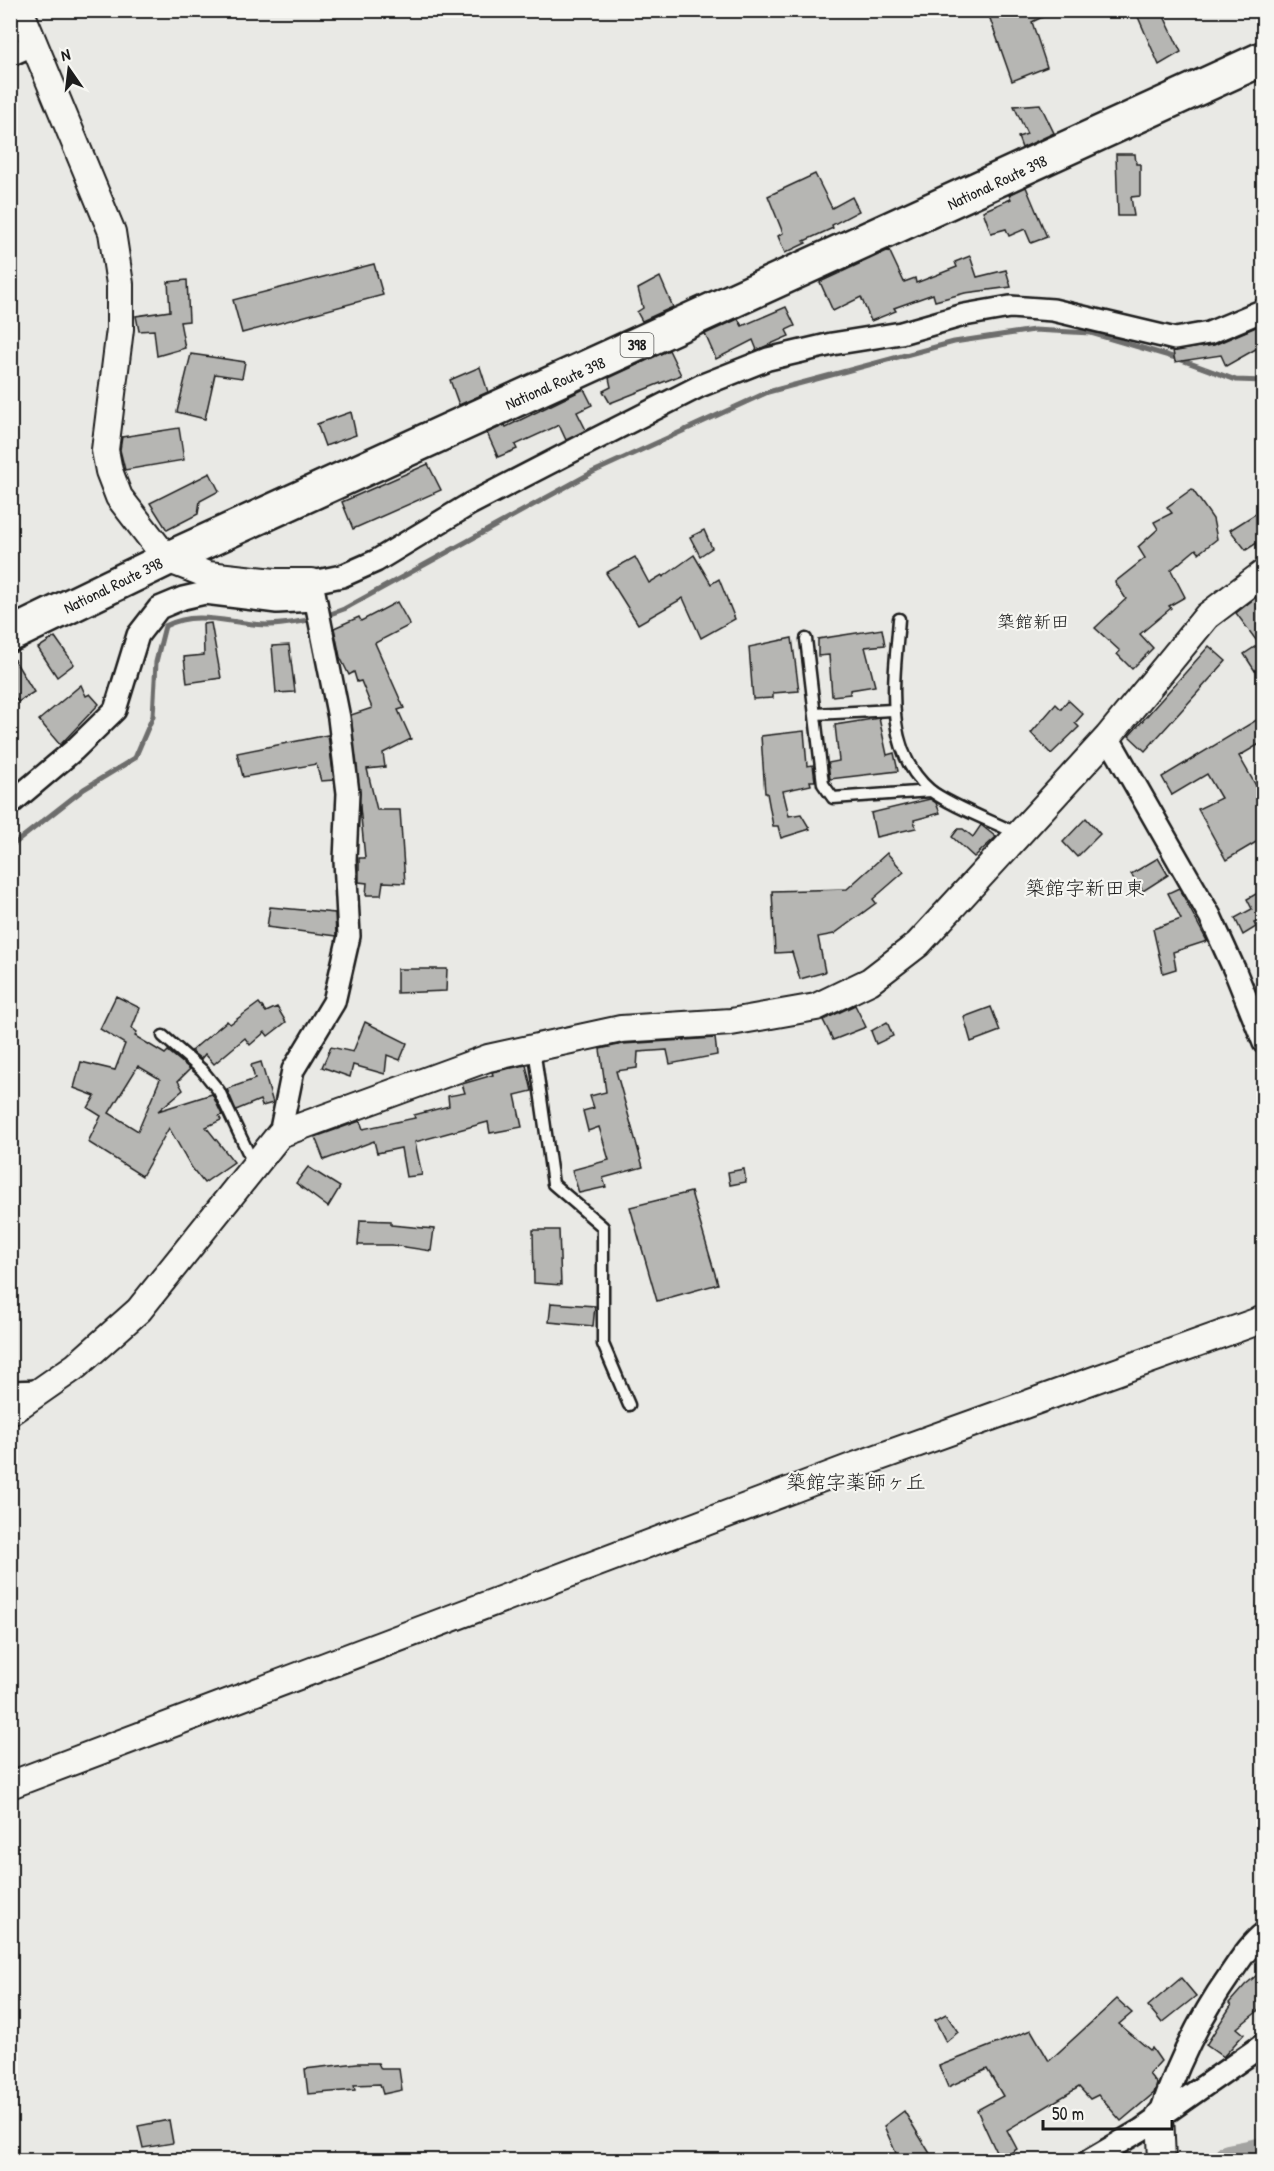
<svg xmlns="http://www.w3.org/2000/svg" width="1274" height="2171" font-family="'Patrick Hand','Klee One',sans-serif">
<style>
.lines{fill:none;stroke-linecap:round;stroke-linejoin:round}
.stream{stroke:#6d6d6c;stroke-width:5}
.river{stroke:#a3a3a1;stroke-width:32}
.building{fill:#b6b6b3;stroke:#1c1c1c;stroke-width:1.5;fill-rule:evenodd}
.service-casing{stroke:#1c1c1c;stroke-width:15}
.minor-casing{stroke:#1c1c1c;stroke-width:26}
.tertiary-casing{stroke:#1c1c1c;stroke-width:30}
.trunk-casing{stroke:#1c1c1c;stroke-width:38}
.service{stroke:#f6f6f2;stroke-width:10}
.minor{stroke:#f6f6f2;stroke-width:21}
.tertiary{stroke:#f6f6f2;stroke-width:26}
.trunk{stroke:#f6f6f2;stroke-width:33}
.labels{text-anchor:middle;stroke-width:4.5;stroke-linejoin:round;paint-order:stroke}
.shield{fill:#f6f6f2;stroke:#5d5d5c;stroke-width:1.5}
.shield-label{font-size:15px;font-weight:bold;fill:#1c1c1c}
.street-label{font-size:16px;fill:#1c1c1c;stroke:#f6f6f2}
.neighbourhood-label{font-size:18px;fill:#1c1c1c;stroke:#f6f6f2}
.quarter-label{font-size:20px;fill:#1c1c1c;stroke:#f6f6f2}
</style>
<rect width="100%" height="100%" fill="#e9e9e5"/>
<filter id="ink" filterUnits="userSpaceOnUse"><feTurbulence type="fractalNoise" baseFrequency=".0167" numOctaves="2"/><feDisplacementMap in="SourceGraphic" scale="12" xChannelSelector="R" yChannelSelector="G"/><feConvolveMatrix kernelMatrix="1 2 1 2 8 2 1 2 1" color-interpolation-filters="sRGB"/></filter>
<g filter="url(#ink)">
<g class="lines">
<g class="stream">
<polyline points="325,616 344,609 593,472 768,392 954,342 1034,330 1091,333 1176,358 1236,380 1264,381"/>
<path d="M10 847 84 789 135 758 153 716 156 662 165 626C198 609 231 624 266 625 282 625 298 622 313 619"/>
</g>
<polyline class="river" points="1229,2160 1264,2153"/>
</g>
<g class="building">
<polygon points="987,10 1057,10 1032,22 1047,67 1012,81"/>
<polygon points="1135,10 1161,10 1181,52 1159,65"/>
<polygon points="1040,104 1054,133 1022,148 1018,137 1027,134 1014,106"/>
<polygon points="1116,154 1135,154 1136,164 1140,164 1140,196 1131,197 1134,216 1118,216"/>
<polygon points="815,174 832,208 852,197 859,211 832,225 833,228 804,241 806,243 785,253 778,236 783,233 768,196"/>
<polygon points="1026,187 1047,237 1031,243 1025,229 1009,236 1006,229 991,233 983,211 1011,199 1009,195"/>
<polygon points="889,250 904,282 915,278 916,283 957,267 955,262 970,256 977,277 1006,270 1011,287 965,293 935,301 933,294 894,308 896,311 871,321 861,297 833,311 820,282"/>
<polygon points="374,264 383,295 242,333 233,300"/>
<polygon points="660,277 673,307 642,321 637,312 643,308 638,289"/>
<polygon points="187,280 189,321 180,322 185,348 157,356 154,330 139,331 136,316 170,311 168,282"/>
<polygon points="786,307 795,326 786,330 789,336 757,350 753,340 716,359 705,334 738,319 742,326"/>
<polygon points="1263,324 1263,345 1226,366 1221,355 1175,362 1173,351 1214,345"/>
<polygon points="669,350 681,375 610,403 603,391 611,387 609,378"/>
<polygon points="191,354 245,362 242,378 215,374 205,419 177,412"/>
<polygon points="480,367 488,392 459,405 450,380"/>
<polygon points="584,389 592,405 577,412 586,430 566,440 559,425 515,445 517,449 498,457 487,433 505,425 506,427"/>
<polygon points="351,412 356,435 325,446 317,424"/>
<polygon points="179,428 184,460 125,470 120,450 122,437"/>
<polygon points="428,464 441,490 353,529 342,502"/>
<polygon points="210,473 219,491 200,501 198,514 167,530 150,503"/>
<polygon points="1192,489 1213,519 1217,539 1199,553 1196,549 1171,570 1185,597 1169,606 1171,608 1140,634 1153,648 1132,669 1117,654 1120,651 1095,628 1126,599 1115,582 1145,558 1138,547 1158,529 1154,522 1172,513 1167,507"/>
<polygon points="1263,509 1263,539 1246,550 1230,530"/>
<polygon points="704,530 712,548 700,556 690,537"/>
<polygon points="694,555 711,584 719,579 735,619 701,638 683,598 638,624 606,573 635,557 649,583 662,575 663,577"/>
<polygon points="1263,592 1263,664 1255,671 1244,654 1259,644 1236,613"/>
<polygon points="397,602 410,625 375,643 404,708 398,710 411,739 383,753 385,767 367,769 377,810 400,810 405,883 383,882 381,895 366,895 367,883 359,882 359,858 365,858 351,715 372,708 361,681 357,682 354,672 349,675 340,657 334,628 359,617 361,621"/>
<polygon points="211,623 221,678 187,683 184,657 204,655 203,624"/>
<polygon points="882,629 885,645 865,647 875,686 850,690 850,694 832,696 829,655 818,656 818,639"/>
<polygon points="55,637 74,664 57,677 38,648"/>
<polygon points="792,638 799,691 773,693 773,698 753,699 749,647"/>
<polygon points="289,645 295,692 276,693 272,646"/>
<polygon points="1209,646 1226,661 1145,751 1129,736"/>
<polygon points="10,653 34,692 18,702 10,692"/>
<polygon points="81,685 86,696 90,694 99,704 60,745 39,720"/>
<polygon points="1068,700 1083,714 1075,723 1079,727 1051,754 1031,733 1056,704 1061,709"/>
<polygon points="1263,716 1263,742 1239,756 1263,798 1263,838 1226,860 1198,809 1221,798 1207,774 1172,795 1162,777"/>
<polygon points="879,718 887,755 894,753 898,771 830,779 828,763 839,761 835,725"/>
<polygon points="804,731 807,766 813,765 815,781 810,781 811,785 783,791 789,816 801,814 810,829 781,838 778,826 773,826 767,793 765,793 761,736"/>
<polygon points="328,735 334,780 321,781 316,764 243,777 237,753"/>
<polygon points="930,799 936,803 940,813 914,820 916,828 876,837 871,813"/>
<polygon points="1086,818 1100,834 1077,857 1063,842"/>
<polygon points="981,825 996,837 974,857 952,837 958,829 963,829 973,837"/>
<polygon points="887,853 904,872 873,899 876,903 834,934 818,937 825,972 800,979 792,952 775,953 772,891 847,889"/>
<polygon points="1158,858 1168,875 1143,891 1131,874"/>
<polygon points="1179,888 1207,941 1173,952 1176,969 1163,973 1153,929 1181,919 1168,893"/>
<polygon points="1263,890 1263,932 1258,921 1254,923 1256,927 1243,935 1235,918 1252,909 1247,899"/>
<polygon points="270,907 335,913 336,936 267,927"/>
<polygon points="397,969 447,969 446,991 397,993"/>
<path d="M116 996 140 1008 132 1028 137 1032 135 1036 165 1054 168 1051 190 1069 178 1081 183 1090 158 1111 212 1094 222 1115 219 1116 221 1120 206 1127 234 1162 204 1183 192 1168 169 1128 142 1176 88 1142 101 1116 88 1108 95 1096 74 1088 81 1062 115 1070 125 1044 100 1029ZM138 1066 160 1079 138 1131 109 1113Z"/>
<polygon points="259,1003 266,1012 277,1007 286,1022 268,1036 265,1032 250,1045 245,1038 214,1064 205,1054 201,1059 191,1051 227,1021 230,1024"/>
<polygon points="855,1005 866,1027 833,1040 823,1020"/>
<polygon points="991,1007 1000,1031 971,1042 964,1017"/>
<polygon points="365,1022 407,1043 400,1060 387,1055 385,1074 353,1065 350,1077 322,1067 331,1047 353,1052"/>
<polygon points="887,1022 893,1036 876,1044 871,1031"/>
<polygon points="715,1038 717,1055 670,1064 667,1050 638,1052 637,1068 616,1071 643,1167 603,1178 606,1187 579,1193 572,1170 609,1160 599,1127 588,1131 583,1111 594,1108 590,1096 606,1092 600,1049 623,1044"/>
<polygon points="261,1062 273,1103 262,1106 260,1100 236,1110 227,1089 255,1079 251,1065"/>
<polygon points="526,1065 532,1091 515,1095 522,1127 490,1133 488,1122 415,1142 422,1175 406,1177 401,1148 377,1153 374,1141 324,1160 315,1137 360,1121 363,1129 415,1118 414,1115 449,1106 448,1096 465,1093 462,1084 493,1075 492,1072"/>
<polygon points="308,1167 340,1187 328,1207 296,1183"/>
<polygon points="744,1169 746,1182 730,1185 728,1172"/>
<polygon points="691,1192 718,1284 657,1301 630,1207"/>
<polygon points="360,1220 391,1221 391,1225 434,1229 431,1251 392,1245 358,1245"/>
<polygon points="533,1230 559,1230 561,1285 534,1283"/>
<polygon points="551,1303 595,1306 593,1326 549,1322"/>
<polygon points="1263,1970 1263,2007 1237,2028 1244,2034 1223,2057 1206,2045 1231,2006 1229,2003 1245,1985"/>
<polygon points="1181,1978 1196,1996 1162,2023 1148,2006"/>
<polygon points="1117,1999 1132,2013 1119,2024 1150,2050 1152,2048 1161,2061 1149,2074 1157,2084 1154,2093 1121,2121 1098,2095 1090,2099 1079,2087 1007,2130 1017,2149 1000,2160 977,2110 1003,2096 987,2069 948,2087 939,2066 1031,2030 1049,2061"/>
<polygon points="946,2014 958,2032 946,2042 935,2020"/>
<polygon points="357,2063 378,2063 381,2069 399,2069 402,2090 383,2094 380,2084 354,2085 355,2090 308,2094 305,2069"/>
<polygon points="904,2111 934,2160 899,2160 884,2126"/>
<polygon points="169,2120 173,2143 143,2148 138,2126"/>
</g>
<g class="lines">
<g class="service-casing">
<g id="service">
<path d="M899 619C895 675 881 748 930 790 947 804 996 823 1018 834"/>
<polyline points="806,639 823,784 833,798 931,791"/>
<polyline points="815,714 893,710"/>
<polyline points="163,1036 202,1070 219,1091 254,1165"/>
<polyline points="534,1048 553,1184 603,1227 603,1344 629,1405"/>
</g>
</g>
<g class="minor-casing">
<g id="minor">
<polyline points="10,55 35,44"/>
<polyline points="1108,737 1210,916 1235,971 1264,1043"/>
<polyline points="10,804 74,750 115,710 138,635 159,608 183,598 205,593 277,602 314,600"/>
<polyline points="280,1134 293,1070 334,1002 349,936 345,860 348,793 339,718 312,582 342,576 376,561 470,504 586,444 700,386 768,359 832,344 901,333 964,315 1010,307 1053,310 1175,339 1209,333 1264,310"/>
<polyline points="10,1392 41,1391"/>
<path d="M1160 2115C1177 2064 1198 2020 1229 1976 1240 1960 1249 1945 1264 1933"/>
<polyline points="1090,2160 1141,2130 1264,2044"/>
</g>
</g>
<g class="tertiary-casing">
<g id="tertiary">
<polyline points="20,10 112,232 120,284 120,329 105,450 109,471 119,497 167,559 208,575 275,582 312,582"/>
<polyline points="10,1412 76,1366 139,1310 280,1134 488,1058 621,1029 731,1022 816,1007 870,981 918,944 1108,737 1207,616 1264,573"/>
<polyline points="10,1785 849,1468 1264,1319"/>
<polyline points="1160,2115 1162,2160"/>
</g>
</g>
<g class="trunk-casing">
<polyline id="trunk" points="10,635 167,559 1264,58"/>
</g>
<use href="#service" class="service"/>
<use href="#minor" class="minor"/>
<use href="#tertiary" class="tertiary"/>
<use href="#trunk" class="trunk"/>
</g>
</g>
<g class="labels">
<rect class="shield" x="620.5" y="333" width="33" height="24" rx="4.5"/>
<g class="shield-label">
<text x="637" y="350">398</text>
</g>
<g class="street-label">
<text transform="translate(997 182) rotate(-25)" y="6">National Route 398</text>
<text transform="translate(555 383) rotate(-24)" y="6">National Route 398</text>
<text transform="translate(113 585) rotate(-26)" y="6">National Route 398</text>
</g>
<g class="neighbourhood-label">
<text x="1033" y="628">築館新田</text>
</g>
<g class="quarter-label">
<text x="1085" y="895">築館字新田東</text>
<text x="856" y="1489">築館字薬師ヶ丘</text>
</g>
</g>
<rect width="1274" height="2171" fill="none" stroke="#f6f6f2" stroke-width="36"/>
<rect x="18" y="18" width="1238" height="2135" fill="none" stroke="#1c1c1c" stroke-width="2" filter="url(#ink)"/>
<g transform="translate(69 69) rotate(346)" stroke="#f6f6f2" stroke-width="4.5" paint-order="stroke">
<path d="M0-4.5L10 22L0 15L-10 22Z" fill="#1c1c1c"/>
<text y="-9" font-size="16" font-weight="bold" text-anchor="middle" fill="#1c1c1c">N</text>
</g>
<path d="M1043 2120v9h129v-9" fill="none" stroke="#1c1c1c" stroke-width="3"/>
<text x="1052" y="2120" font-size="18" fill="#1c1c1c" stroke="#f6f6f2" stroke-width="4.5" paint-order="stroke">50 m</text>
</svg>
